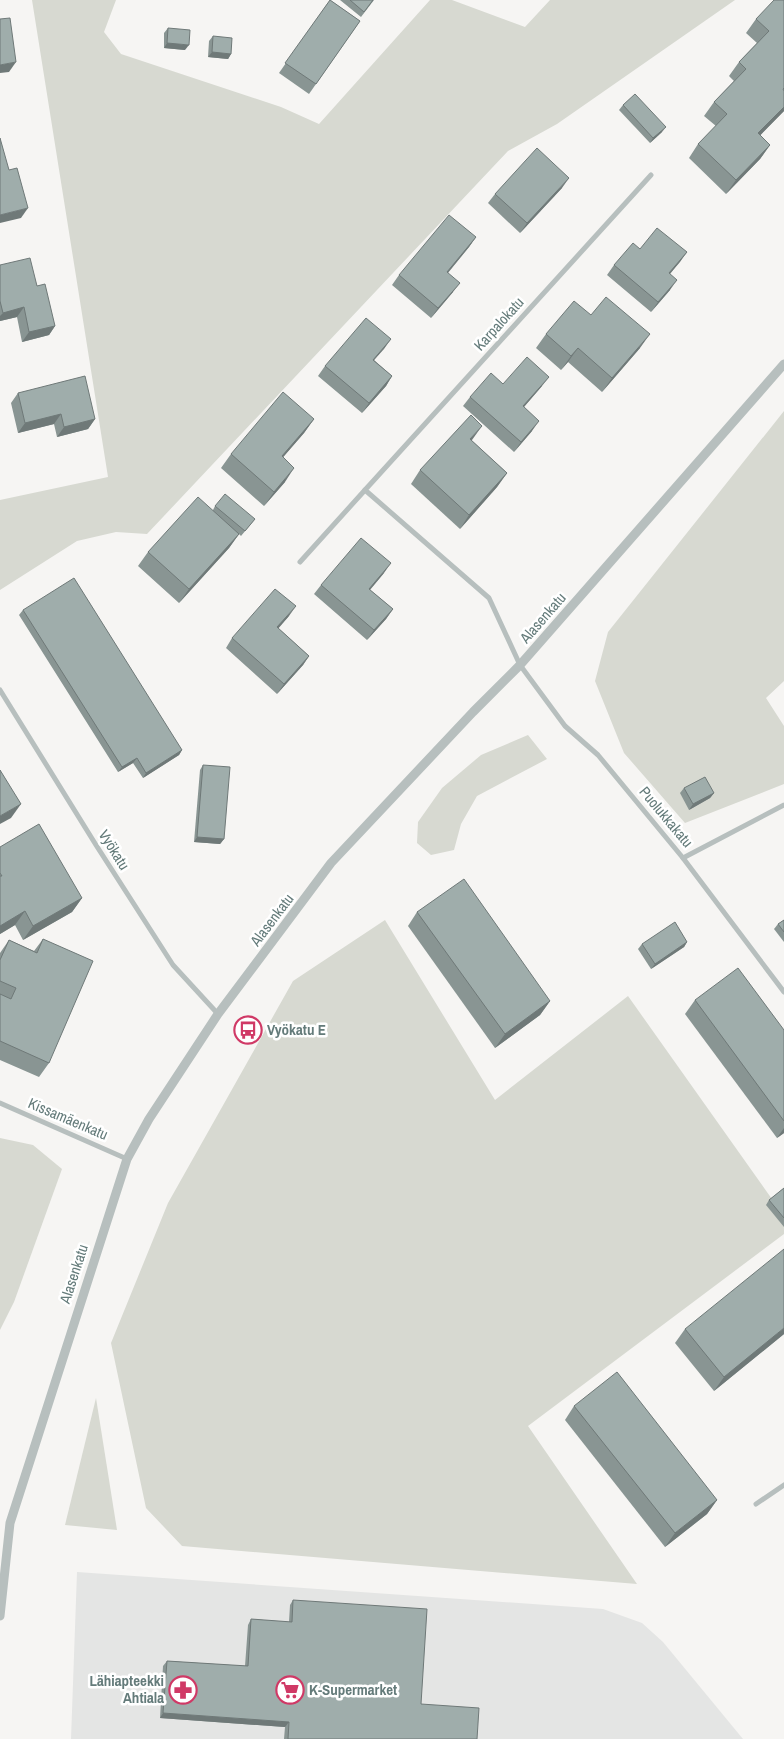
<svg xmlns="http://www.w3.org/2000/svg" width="784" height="1739" font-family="'Archivo Narrow',sans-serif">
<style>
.built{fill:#e4e5e4}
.green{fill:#d7d9d1}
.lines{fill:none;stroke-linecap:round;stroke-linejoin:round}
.minor{stroke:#b7bfbe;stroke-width:5}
.tertiary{stroke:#b7bfbe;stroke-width:9}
.wall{fill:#899593}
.shaded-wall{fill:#6f7978}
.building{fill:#9fadab;stroke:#6f7978}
.labels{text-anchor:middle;stroke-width:5;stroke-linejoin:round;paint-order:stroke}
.street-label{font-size:15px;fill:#647b7a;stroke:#fff}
.poi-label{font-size:15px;font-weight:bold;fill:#647b7a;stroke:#fff;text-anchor:start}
</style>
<rect width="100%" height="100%" fill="#f6f5f3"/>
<polygon class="built" points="77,1572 603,1609 642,1623 663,1642 743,1739 71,1739"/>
<g class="green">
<polygon points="32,0 116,0 104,32 121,54 281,107 319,124 430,0 452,0 525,27 550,0 735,0 557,124 508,151 147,534 116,532 77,541 0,590 0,500 108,477"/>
<polygon points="784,411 784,681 766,698 784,726 784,784 685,823 624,753 595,681 608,632"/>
<polygon points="528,735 547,759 477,796 461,824 454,850 431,855 417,843 418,822 442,788 481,755"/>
<polygon points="385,920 495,1100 628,996 784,1216 784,1234 528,1426 637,1584 182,1546 146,1508 111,1343 168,1203 293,981"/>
<polygon points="0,1138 33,1145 62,1169 14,1302 0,1330"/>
<polygon points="96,1398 117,1530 65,1525"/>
</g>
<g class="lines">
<g class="minor">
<polyline points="651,175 365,490 489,598 520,665 565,726 598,755 683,858 784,992"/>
<polyline points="300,562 365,490"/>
<polyline points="0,690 96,845 173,965 218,1014"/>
<polyline points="683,858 784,805"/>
<polyline points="0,1103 127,1159"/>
<polyline points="756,1504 784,1485"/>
</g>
<polyline class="tertiary" points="0,1616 10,1523 127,1159 149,1119 218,1014 331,863 473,712 520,665 784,364"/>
</g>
<g class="wall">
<polygon points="330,0 360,21 309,94 279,73"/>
<polygon points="340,0 374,0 361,17"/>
<polygon points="784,0 784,111 760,135 770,145 760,159 726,194 689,158 698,144 716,126 704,116 714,102 734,81 729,76 739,62 757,43 746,33 756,19"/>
<polygon points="168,28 185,50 164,48 164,33"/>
<polygon points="213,36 231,54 228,59 208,57 209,41"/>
<polygon points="623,105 662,132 650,143 619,110"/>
<polygon points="562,188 520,233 488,203 495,194"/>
<polygon points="476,237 469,247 448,273 453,292 431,318 392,285 399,275"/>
<polygon points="640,249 687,252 670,274 670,290 651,312 607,275 614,265"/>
<polygon points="0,265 37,286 55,326 49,335 22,342 17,317 0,321"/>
<polygon points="591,315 640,348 602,392 568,362 561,370 536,348 546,334"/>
<polygon points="391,339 374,360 392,376 386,386 362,413 318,376 325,366"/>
<polygon points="503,384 542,386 524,407 532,431 514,452 463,406 470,397"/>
<polygon points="18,393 95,419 88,429 57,437 54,424 18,433 11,403"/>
<polygon points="314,419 304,433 283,457 285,482 264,506 221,468 231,454"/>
<polygon points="471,440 507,473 497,487 460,529 411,484 420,470"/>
<polygon points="215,506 255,519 241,536 239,534 229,548 179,603 138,566 148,552 213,510"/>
<polygon points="384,573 370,590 393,609 386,619 367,640 314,594 321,585"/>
<polygon points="23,610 182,750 179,755 143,778 133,763 118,772 19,615"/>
<polygon points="289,616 278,628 309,656 303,665 277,694 226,648 232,638"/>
<polygon points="203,765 224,839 220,844 194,842 200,770"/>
<polygon points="684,788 714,793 710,798 689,810 680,793"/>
<polygon points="0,847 82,898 72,912 23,940 15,925 0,934"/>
<polygon points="417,912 550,1001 540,1015 495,1048 408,926"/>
<polygon points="784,920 784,942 774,929 778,924"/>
<polygon points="43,939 49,1063 39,1077 0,1060 0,953 9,940 34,951"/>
<polygon points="687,942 684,947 651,969 638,949 642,944"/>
<polygon points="695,1000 784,1030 784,1133 777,1138 685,1014"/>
<polygon points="784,1188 784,1227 766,1205 769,1200"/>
<polygon points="685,1329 784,1334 714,1391 675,1343"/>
<polygon points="574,1406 717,1500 707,1514 665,1547 565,1420"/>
<polygon points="293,1600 421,1704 477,1739 284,1739 285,1727 160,1718 163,1666 167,1661 245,1666 248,1625 251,1619 289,1622 290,1605"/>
</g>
<g class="shaded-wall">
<polygon points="167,43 189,45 185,50 164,48"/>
<polygon points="212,52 231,54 228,59 208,57"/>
<polygon points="16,62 9,72 0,73 0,65"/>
<polygon points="784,107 784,111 782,113 749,147 758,133"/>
<polygon points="666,127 662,132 650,143 653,138"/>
<polygon points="770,145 760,159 726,194 736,180"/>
<polygon points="569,178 562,188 520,233 527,223"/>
<polygon points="28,208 21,218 0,223 0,215"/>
<polygon points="476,237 469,247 440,282 447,272"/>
<polygon points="687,252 680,262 662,283 669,273"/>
<polygon points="677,280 670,290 651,312 658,302"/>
<polygon points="460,283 453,292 431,318 438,308"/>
<polygon points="24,307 17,317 0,321 0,316 3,313"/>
<polygon points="55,326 49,335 22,342 29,332"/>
<polygon points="650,334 640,348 602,392 612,378"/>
<polygon points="391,339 384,349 366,369 373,360"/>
<polygon points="578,348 568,362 561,370 571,356"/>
<polygon points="392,376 386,386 362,413 369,403"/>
<polygon points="549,377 542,386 516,416 523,406"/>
<polygon points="61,414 54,424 18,433 25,423"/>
<polygon points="95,419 88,429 57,437 64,427"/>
<polygon points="314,419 304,433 272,470 282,456"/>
<polygon points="539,421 532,431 514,452 521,442"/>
<polygon points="482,426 472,440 460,453 470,439"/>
<polygon points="294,468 285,482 264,506 274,492"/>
<polygon points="507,473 497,487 460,529 469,515"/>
<polygon points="239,534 229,548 179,603 189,589"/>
<polygon points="391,563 384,573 362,599 369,589"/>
<polygon points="296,606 289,616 271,637 277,627"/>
<polygon points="393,609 386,619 367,640 374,630"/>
<polygon points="309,656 303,665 277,694 284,684"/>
<polygon points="182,750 179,755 143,778 146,773"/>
<polygon points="137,758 133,763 118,772 122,767"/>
<polygon points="714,793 710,798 689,810 693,804"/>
<polygon points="21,804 11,818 0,824 0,816"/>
<polygon points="197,837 224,839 220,844 194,842"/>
<polygon points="82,898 72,912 23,940 33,926"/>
<polygon points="25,911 15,925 0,934 0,926"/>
<polygon points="687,942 684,947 651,969 655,964"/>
<polygon points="550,1001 540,1015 495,1048 505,1034"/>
<polygon points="784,1128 784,1133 777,1138"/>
<polygon points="784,1328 784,1334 714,1391 724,1377"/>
<polygon points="717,1500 707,1514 665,1547 675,1533"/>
<polygon points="163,1713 289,1722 285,1727 160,1718"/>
</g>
<g class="building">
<polygon points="330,0 360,21 316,84 285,63"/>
<polygon points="350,0 373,0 364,12"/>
<polygon points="774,0 784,0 784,88 783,89 784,91 784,107 758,133 770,145 736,180 698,144 727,114 714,102 746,69 739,62 769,31 756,19"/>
<polygon points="10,18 16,62 0,65 0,19"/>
<polygon points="168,28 190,30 189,45 167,43"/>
<polygon points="213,36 232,38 231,54 212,52"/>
<polygon points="635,94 666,127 653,138 623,105"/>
<polygon points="0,138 9,170 17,168 28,208 0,215"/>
<polygon points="537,148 569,178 527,223 495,194"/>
<polygon points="449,215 476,237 447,272 460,283 438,308 399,275"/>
<polygon points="657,228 687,252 669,273 677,280 658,302 614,265 633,243 640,249"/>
<polygon points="30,258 37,286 45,284 55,326 29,332 24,307 3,313 0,301 0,265"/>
<polygon points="606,297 650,334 612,378 578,348 571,356 546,334 574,301 591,315"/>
<polygon points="366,318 391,339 373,360 392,376 369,403 325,366"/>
<polygon points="527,357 549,377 523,406 539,421 521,442 470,397 491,373 503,384"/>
<polygon points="85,376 95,419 64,427 61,414 25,423 18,393"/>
<polygon points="283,392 314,419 282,456 294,468 274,492 231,454"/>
<polygon points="471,415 482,426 470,439 507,473 469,515 420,470"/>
<polygon points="225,494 255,519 245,531 215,506"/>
<polygon points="198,497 239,534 189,589 148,552"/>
<polygon points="361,538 391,563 369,589 393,609 374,630 321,585"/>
<polygon points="74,578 182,750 146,773 137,758 122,767 23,610"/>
<polygon points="275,589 296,606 277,627 309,656 284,684 232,638"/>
<polygon points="203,765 230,767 224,839 197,837"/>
<polygon points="0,770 21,804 0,816"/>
<polygon points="705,777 714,793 693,804 684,788"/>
<polygon points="39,824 82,898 33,926 25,911 0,926 0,876 2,876 0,873 0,847"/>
<polygon points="464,879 550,1001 505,1034 417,912"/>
<polygon points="784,920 784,932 778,924"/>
<polygon points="675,922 687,942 655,964 642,944"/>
<polygon points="43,939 93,961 49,1063 0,1041 0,994 11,999 16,988 0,981 0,960 9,940 37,953"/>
<polygon points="738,968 784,1030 784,1121 695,1000"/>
<polygon points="784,1188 784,1218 769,1200"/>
<polygon points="784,1249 784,1328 724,1377 685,1329"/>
<polygon points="617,1372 717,1500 675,1533 574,1406"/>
<polygon points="293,1600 427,1609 421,1704 479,1708 477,1739 288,1739 289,1722 163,1713 167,1661 248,1666 251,1619 292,1622"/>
</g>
<defs>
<g id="bus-ring" transform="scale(1.4375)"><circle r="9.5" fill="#fff" stroke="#d03966" stroke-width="1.5"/><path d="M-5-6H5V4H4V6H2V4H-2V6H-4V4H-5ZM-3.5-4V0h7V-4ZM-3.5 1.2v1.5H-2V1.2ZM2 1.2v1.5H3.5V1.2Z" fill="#d03966"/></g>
<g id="pharmacy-ring" transform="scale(1.4375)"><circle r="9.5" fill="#fff" stroke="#d03966" stroke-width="1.5"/><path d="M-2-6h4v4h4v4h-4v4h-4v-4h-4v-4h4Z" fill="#d03966"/></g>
<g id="supermarket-ring" transform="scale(1.4375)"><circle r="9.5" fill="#fff" stroke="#d03966" stroke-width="1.5"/><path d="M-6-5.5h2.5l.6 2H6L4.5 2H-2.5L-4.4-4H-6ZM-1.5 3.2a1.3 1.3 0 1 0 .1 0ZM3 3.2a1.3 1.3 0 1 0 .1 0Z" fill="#d03966"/></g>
</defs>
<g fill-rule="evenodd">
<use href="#bus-ring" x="248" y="1030"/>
<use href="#pharmacy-ring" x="183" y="1690"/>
<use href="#supermarket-ring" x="290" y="1690"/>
</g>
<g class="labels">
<g class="street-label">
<text transform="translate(499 324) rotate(-48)" y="5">Karpalokatu</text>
<text transform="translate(543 618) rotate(-49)" y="5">Alasenkatu</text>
<text transform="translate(666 817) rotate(50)" y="5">Puolukkakatu</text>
<text transform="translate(114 850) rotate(58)" y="5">Vyökatu</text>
<text transform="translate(272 920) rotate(-53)" y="5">Alasenkatu</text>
<text transform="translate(68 1119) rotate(23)" y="5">Kissamäenkatu</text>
<text transform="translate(74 1274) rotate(-72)" y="5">Alasenkatu</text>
</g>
<g class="poi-label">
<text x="267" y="1035">Vyökatu E</text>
<text x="164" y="1686" text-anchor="end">Lähiapteekki<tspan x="164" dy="17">Ahtiala</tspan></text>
<text x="309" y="1695">K-Supermarket</text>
</g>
</g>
</svg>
